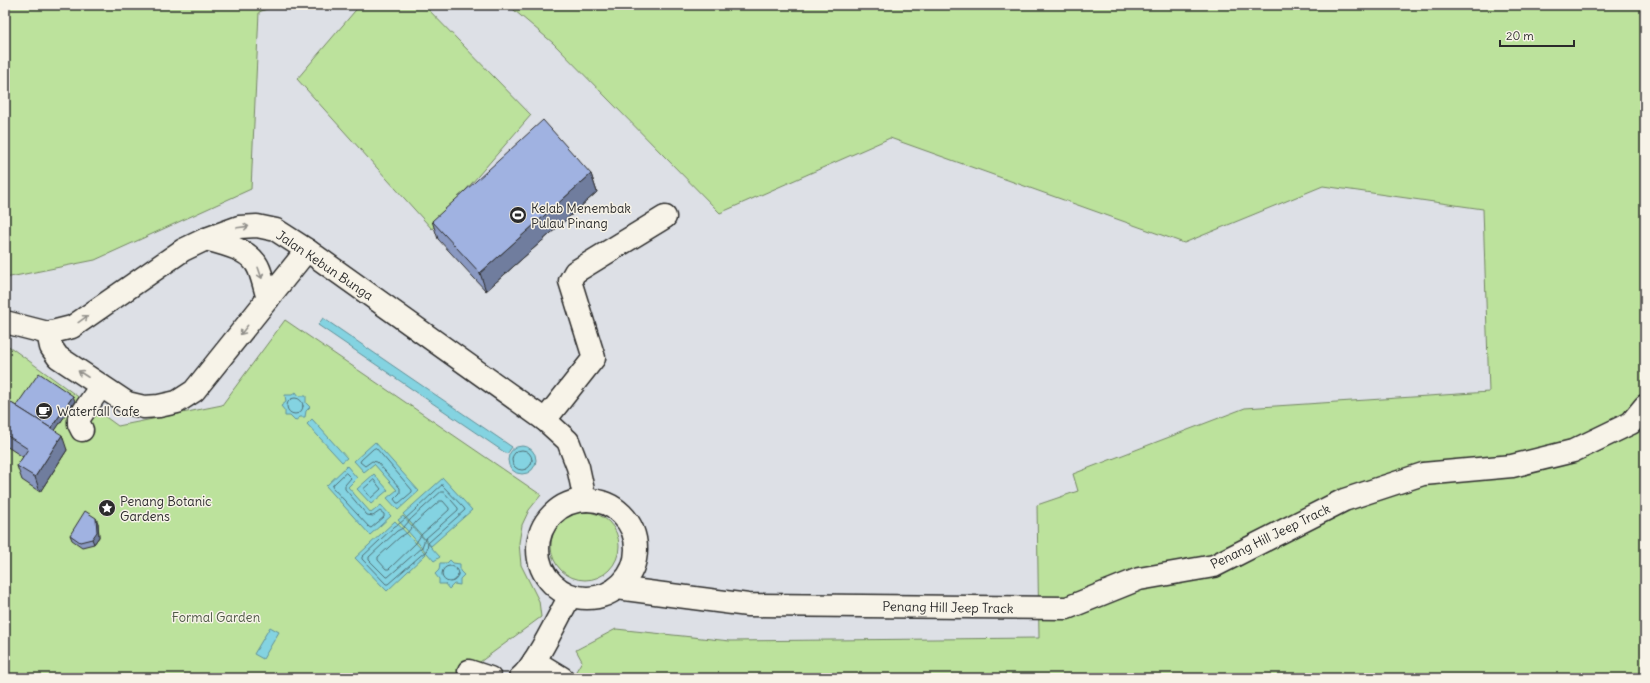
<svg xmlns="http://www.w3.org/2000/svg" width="1650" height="683" font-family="Delius,sans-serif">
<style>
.green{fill:#bce29c;stroke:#748664}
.water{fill:#84d3e1;stroke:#609098}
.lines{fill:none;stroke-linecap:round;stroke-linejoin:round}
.shore{stroke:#4f6e74;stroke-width:1}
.minor-casing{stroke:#2b2b2b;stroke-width:25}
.minor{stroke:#f7f3e8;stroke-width:22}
.wall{fill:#8a99c2;stroke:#2b2b2b}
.shaded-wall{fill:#707d9e;stroke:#2b2b2b}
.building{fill:#a0b2e1;stroke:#2b2b2b}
.oneway{stroke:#918f8a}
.labels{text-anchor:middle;stroke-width:3;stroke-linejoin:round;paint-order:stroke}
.poi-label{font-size:13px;fill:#2b2b2b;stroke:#f7f3e8;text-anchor:start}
.street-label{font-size:13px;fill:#2b2b2b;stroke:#f7f3e8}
.park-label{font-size:13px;fill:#4f5947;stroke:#f7f3e8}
</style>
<rect width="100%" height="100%" fill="#dde0e6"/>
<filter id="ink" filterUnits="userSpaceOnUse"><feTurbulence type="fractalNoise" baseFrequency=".025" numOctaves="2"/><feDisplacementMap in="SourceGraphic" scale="8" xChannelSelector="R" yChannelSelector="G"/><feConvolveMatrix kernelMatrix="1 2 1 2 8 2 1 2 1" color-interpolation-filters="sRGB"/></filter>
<g filter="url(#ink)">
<g class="green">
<polygon points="5,5 277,5 259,12 251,189 95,260 5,278"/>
<polygon points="360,5 424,5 531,115 432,229 297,79"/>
<polygon points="508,5 1645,5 1645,678 572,678 582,661 576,650 616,629 730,641 1039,638 1037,505 1078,491 1073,474 1245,408 1489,392 1483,209 1323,186 1184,243 890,138 720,213 553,43"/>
<polygon points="285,320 541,495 529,510 522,525 519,543 521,565 539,601 541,617 461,676 464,678 5,678 5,345 10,347 118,426 222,405"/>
<circle cx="585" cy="546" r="34"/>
</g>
<g class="water">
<polygon points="323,318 512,447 507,454 318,325"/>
<polygon points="296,392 299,396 306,396 306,403 310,407 306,411 305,417 300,417 295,421 290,416 285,416 285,411 281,406 286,402 285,395 292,395"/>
<polygon points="312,419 347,458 342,462 307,424"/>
<polygon points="375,442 419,491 398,510 387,498 397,490 374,464 364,472 354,461"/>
<circle cx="522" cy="460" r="14"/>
<polygon points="347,466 357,478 348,487 371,513 381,505 391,516 370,535 326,486"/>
<polygon points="374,474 388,490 371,504 357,489"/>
<polygon points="443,478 472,510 431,546 403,514"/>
<polygon points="403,516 440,557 434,561 398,520"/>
<polygon points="395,521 426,554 387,591 355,558"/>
<polygon points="450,560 453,563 460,564 460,571 464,575 460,579 460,585 454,584 449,589 445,584 439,584 439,579 435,574 439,570 440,563 447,563"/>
<polygon points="270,627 279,632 263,659 254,654"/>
</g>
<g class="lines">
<g class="shore">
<circle cx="295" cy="406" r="8"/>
<polygon points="376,448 412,490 412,492 399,503 397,503 394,499 400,493 400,488 377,462 372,461 365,466 360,462 361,460 373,449"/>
<circle cx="522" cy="460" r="10"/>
<polygon points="346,473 351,478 345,485 345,489 367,515 373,516 380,511 384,514 384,517 371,528 369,527 332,487 333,485"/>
<polygon points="374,480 381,489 371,498 364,489"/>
<path d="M442 485 464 508 465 510 428 543 427 550 388 584H386L362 559V557L395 526C401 525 433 492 442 485Z"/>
<polygon points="441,492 444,492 458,508 458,510 425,539 422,547 388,577 386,577 369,560 369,557 397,531 403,528 411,519"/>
<polygon points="440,501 443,501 449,508 449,510 421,535 416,543 389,569 386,569 378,560 378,557 400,537 407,533 416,522"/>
<circle cx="450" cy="574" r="8"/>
</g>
<g class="minor-casing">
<g id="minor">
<path d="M206 239C225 245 251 249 259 269 263 279 265 289 268 299"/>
<polyline points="5,322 48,333 72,327 183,250 206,239 239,227 257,226 276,230 307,250 545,420 568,441 578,467 585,500"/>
<polyline points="48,333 51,347 58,357 127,403 144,407 159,406 177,402 194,391 307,250"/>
<polyline points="545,420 594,358 570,281 575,272 665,217"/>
<polyline points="82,430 79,424 79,418 101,386"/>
<circle cx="587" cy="549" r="49"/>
<polyline points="617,588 748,605 1067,608 1139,579 1214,566 1344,500 1423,474 1512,466 1573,451 1631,423 1645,406"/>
<polyline points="534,661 562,678"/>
<polyline points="469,671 490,678"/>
<path d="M520 678C536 666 559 615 570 596"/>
</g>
</g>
<use href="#minor" class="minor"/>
</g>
<g class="wall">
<polygon points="591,174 597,192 486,291 438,239 432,221"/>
<polygon points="5,399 16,406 75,401 55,430 67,450 40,492 22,480 17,466 23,457 6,446 5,447"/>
<polygon points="98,523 99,537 94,544 82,547 72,540 70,535"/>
</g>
<g class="shaded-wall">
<polygon points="591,174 597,192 486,291 480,273"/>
<polygon points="73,396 75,401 50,438 48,433"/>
<polygon points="62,435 67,450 40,492 35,477"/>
<polygon points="96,518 98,523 99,537 94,544 92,539"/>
</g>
<g class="building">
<polygon points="543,120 591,174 480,273 432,221"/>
<polygon points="39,373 73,396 51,428 16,406"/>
<polygon points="5,399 62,435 35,477 17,466 28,449 5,434"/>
<polygon points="85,511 96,518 97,532 92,539 80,542 70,535"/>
</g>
<defs><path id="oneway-shaft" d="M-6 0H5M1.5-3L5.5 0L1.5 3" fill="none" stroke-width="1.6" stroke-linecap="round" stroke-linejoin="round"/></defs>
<g class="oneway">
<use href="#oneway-shaft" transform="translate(243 227) rotate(-7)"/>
<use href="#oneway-shaft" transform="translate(260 273) rotate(71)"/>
<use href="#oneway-shaft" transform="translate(83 319) rotate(-36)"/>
<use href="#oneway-shaft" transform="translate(244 330) rotate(128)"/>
<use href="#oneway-shaft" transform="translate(83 374) rotate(-147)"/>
</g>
</g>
<defs>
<g id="stadium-disc" transform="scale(0.9)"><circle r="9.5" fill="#2b2b2b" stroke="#f7f3e8"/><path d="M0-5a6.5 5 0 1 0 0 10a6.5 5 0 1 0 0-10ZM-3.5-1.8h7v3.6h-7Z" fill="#fff"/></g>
<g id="cafe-disc" transform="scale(0.9)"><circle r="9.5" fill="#2b2b2b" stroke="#f7f3e8"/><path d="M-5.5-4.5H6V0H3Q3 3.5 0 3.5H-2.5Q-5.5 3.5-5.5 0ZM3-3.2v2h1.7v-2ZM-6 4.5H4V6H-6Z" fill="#fff"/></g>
<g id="sight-disc" transform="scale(0.9)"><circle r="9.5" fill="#2b2b2b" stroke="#f7f3e8"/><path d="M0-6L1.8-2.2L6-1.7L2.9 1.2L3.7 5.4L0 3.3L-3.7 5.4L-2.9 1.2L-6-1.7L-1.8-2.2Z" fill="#fff"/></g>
</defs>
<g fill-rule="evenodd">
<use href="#stadium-disc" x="518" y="215"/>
<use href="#cafe-disc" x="44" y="411"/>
<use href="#sight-disc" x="107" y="508"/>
</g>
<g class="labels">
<g class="poi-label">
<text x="531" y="213">Kelab Menembak<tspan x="531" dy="15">Pulau Pinang</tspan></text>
<text x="57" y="416">Waterfall Cafe</text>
<text x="120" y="506">Penang Botanic<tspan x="120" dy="15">Gardens</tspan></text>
</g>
<g class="street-label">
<text transform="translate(325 265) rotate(34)" y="5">Jalan Kebun Bunga</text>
<text transform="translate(1270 536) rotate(-26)" y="5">Penang Hill Jeep Track</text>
<text transform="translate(948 607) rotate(1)" y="5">Penang Hill Jeep Track</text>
</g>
<g class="park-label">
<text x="216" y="622">Formal Garden</text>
</g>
</g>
<rect width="1650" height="683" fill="none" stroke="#f7f3e8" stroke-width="20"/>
<rect x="10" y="10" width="1630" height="663" fill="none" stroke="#2b2b2b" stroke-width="1.5" filter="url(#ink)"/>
<path d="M1500 40v6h74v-6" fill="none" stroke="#2b2b2b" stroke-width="2"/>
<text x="1506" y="40" font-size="12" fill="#2b2b2b" stroke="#f7f3e8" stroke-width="3" paint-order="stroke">20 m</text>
</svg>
